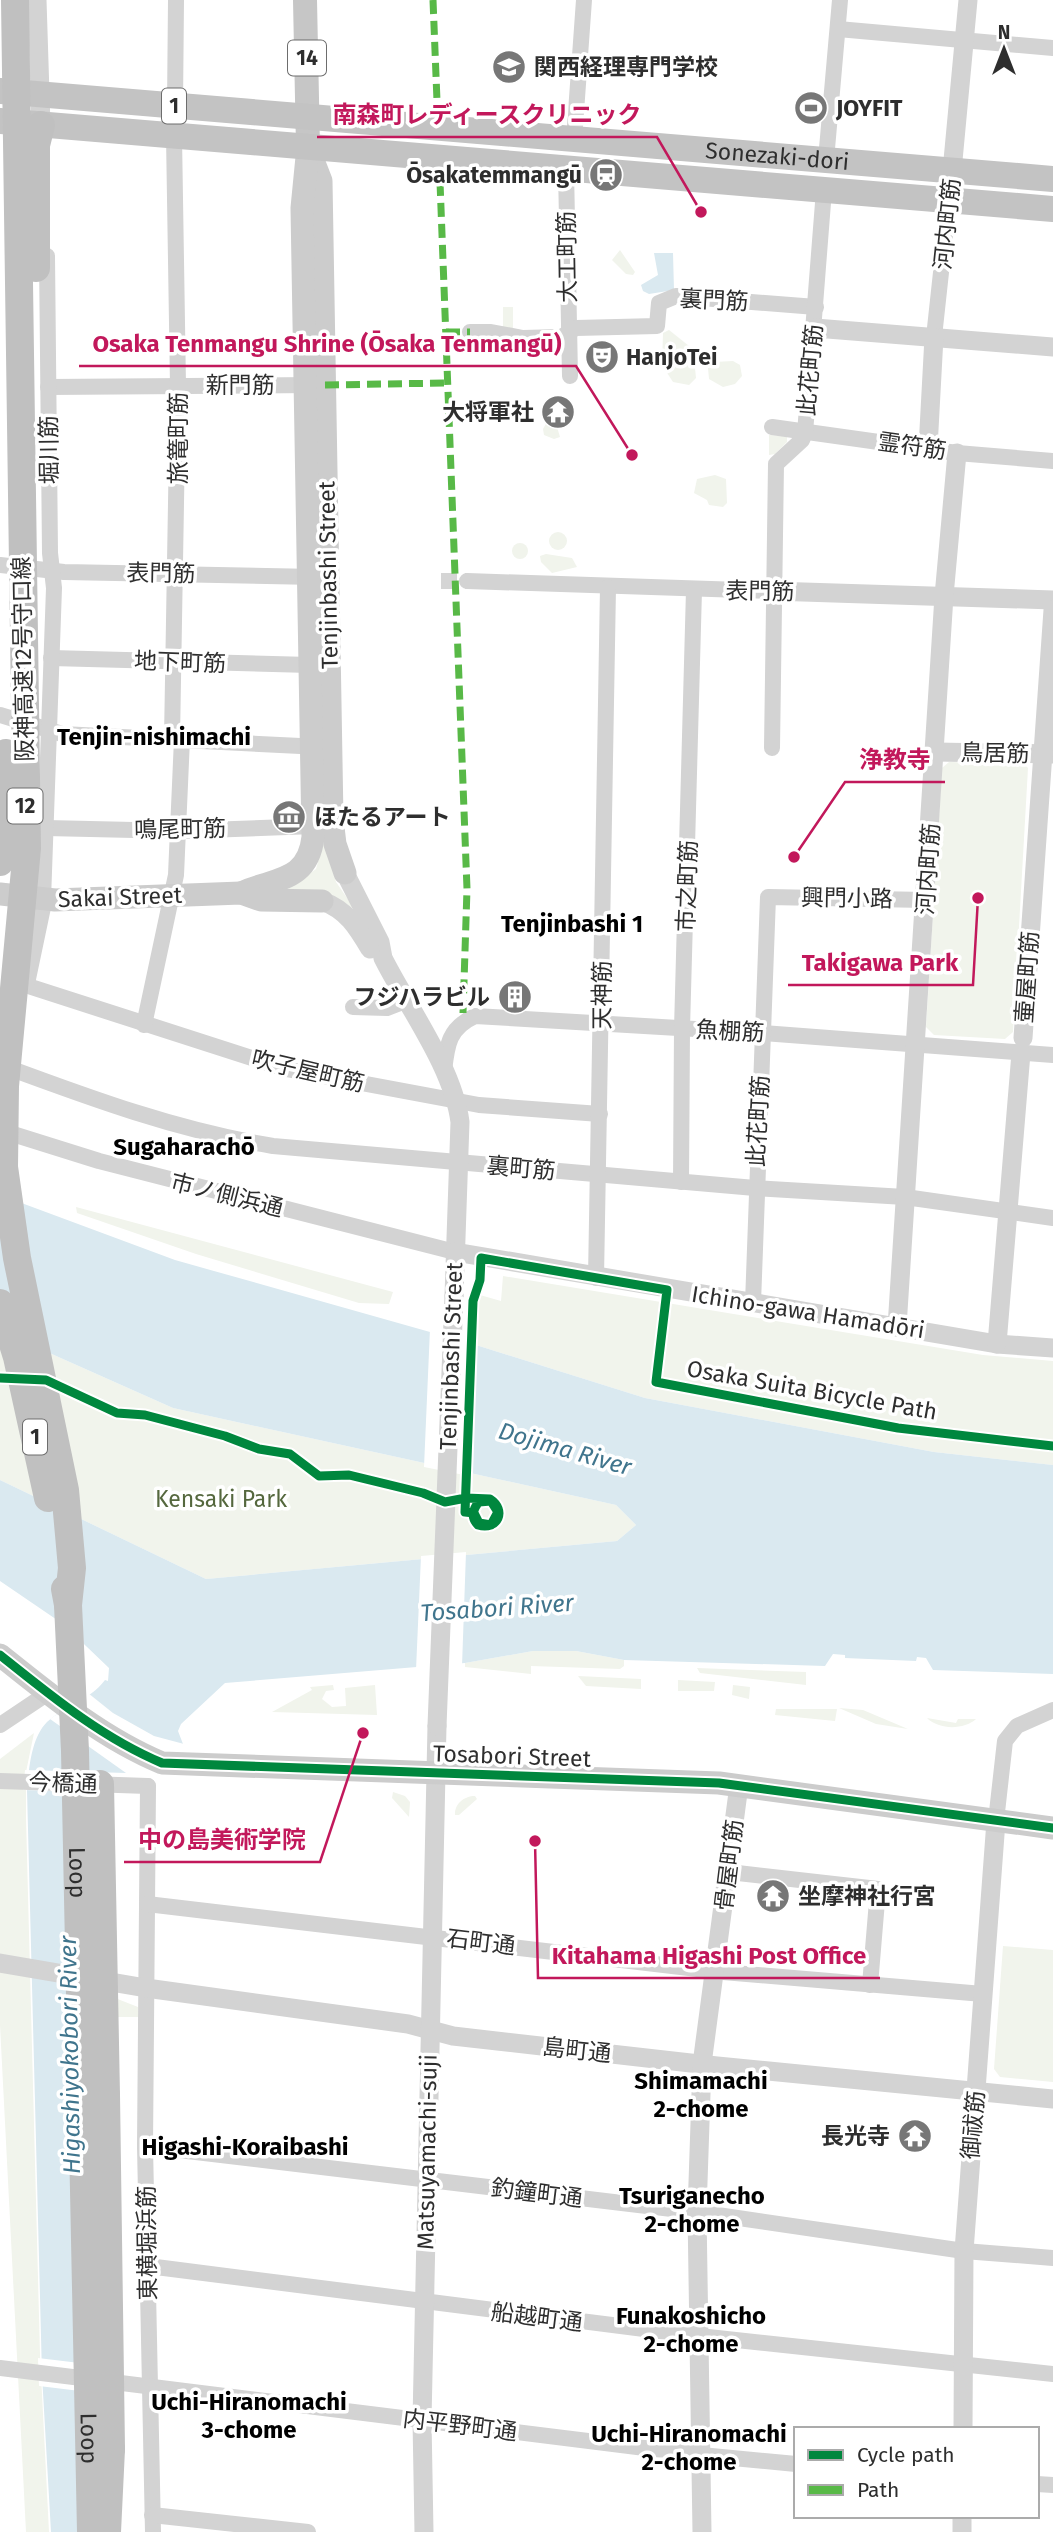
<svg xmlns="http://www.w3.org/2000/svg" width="1053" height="2532" font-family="'Fira Sans','Noto Sans JP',sans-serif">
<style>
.green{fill:#f1f4ec}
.water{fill:#dae9f0}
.pier{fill:#fff}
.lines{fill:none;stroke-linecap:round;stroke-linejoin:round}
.minor-tunnel{stroke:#d5d5d5;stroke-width:16;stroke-dasharray:16 8;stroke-linecap:butt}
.minor{stroke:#d3d3d3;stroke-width:16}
.tertiary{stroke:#d3d3d3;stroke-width:19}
.secondary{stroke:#ccc;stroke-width:23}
.primary{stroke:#c6c6c6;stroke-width:24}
.trunk{stroke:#c3c3c3;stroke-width:26}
.motorway{stroke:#c0c0c0;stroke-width:28}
.tertiary-bridge{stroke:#d3d3d3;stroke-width:19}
.motorway-bridge{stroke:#c0c0c0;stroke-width:28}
.quiet{stroke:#58b947;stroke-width:7;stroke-dasharray:14 7;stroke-linecap:butt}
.cycleway-casing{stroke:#fff;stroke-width:13}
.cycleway{stroke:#00873e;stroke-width:9}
.labels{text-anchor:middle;stroke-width:7;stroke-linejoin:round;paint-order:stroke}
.shield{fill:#fff;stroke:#6d6d6d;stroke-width:2}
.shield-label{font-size:21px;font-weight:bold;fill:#2e2e2e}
.poi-label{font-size:23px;font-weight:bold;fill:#2e2e2e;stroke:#fff;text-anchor:start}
.street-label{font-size:23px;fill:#2e2e2e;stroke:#fff}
.park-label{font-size:23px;fill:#55683e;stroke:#fff}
.neighbourhood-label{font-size:24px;font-weight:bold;fill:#000;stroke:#fff}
.water-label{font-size:24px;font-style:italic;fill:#40758d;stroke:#fff}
.leader{fill:none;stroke:#c2185b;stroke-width:2.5}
.callout-dot{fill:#c2185b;stroke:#fff;stroke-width:2.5}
.callout-label{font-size:24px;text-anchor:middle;font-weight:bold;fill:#c2185b;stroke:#fff;stroke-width:7;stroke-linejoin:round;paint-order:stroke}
</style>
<rect width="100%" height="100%" fill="#fff"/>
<g class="green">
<polygon points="620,250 635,272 633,275 626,274 612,260"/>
<rect x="503" y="307" width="10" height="21"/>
<polygon points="669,330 694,350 702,348 707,353 708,361 698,363 695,368 696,378 689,385 673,382 662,365 663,333"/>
<polygon points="733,361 740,365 742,376 735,384 723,387 709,379 708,368 714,362"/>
<polygon points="548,420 555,420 560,437 554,439 544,435 543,429"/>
<polygon points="769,435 787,436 787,442 775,454 769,455"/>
<polygon points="715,475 726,479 727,503 723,507 709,505 707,500 694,493 697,479"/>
<circle cx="558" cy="541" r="9"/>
<circle cx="520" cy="551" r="8"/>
<polygon points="546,554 572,558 577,567 552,573 541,562 540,556"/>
<polygon points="949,762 1024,764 1028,768 1013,1032 1005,1039 934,1035 926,1027 942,768"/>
<path d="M323 844 327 845 336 882 356 911C334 892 313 892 285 891L316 869Z"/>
<polygon points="76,1207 393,1292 389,1304 359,1303 196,1254 77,1213"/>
<polygon points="503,1276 983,1355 1053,1361 1053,1465 934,1452 645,1398 476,1345 476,1302 480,1295 501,1301"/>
<polygon points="0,1331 173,1408 616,1505 636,1525 617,1541 206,1579 0,1480"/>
<polygon points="533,1651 576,1651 624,1660 624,1666 620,1669 531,1666 531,1674 465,1667 465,1663"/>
<polygon points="697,1668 806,1672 806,1685 700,1673"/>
<polygon points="578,1676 641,1679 641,1689 586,1686"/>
<polygon points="678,1680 715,1682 714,1691 678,1691"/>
<polygon points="333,1685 334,1690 326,1691 322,1699 332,1707 346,1706 345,1688 375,1685 377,1715 272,1712 312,1690 310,1687"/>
<polygon points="733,1685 750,1687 749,1699 732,1695"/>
<polygon points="839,1708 863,1710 908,1729 876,1724"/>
<polygon points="776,1709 837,1709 835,1721 775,1715"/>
<path d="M927 1718 956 1723 958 1719H976C964 1730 939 1730 927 1718Z"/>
<polygon points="34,1733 26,1772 26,1818 40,2355 49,2532 26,2532 0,2025 0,1759"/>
<polygon points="393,1792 405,1796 410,1802 409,1817 392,1798"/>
<path d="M475 1796 477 1799 459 1815H455C454 1804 464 1796 475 1796Z"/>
<polygon points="1003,1946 1053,1950 1053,2082 1000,2077 994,2069"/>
<polygon points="115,1998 138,2007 139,2017 115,2017"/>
</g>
<g class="water">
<polygon points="654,253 673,253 674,290 649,294 643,291 641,285 658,275"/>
<path d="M0 1195 175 1260 476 1345 645 1398 934 1452 1053 1465V1674L933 1670 926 1658 917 1657 916 1661 845 1658V1655L833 1654 825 1666 624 1660 576 1651H533L465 1663 225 1683 181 1724 178 1731 183 1744 112 1805 117 2532H51L42 2375 27 1790C29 1769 31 1738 47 1722 66 1705 89 1701 105 1680L108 1681 109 1668 63 1624 0 1581V1480L206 1579 617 1541 636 1525 616 1505 173 1408 0 1331Z"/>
</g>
<g class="pier">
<polygon points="430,1329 475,1341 469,1476 424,1467"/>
<polygon points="466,1552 462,1666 416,1670 421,1556"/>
<polygon points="88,1693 113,1713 154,1736 184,1744 157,1784 152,1784 138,1802 117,1802 114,1806 91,1792 23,1790 25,1770 126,1773 50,1719"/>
<polygon points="38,2358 121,2368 121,2396 39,2386"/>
</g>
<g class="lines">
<polyline class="minor-tunnel" points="441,581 467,581"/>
<g class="minor">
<polyline points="838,29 1053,48"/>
<polyline points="175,106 176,0"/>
<polyline points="574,140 584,0"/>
<polyline points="826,160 840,0"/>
<polyline points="566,169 570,376"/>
<polyline points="470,332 491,332 523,338 561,337 576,328 657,326 659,303 676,296 816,307"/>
<polyline points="934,337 952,171"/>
<polyline points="48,387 315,385"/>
<polyline points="772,427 957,453 1053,461"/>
<polyline points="0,565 64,572 316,577"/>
<polyline points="467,581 772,591"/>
<polyline points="51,658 310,665"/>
<polyline points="0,715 62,734 321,747"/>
<polyline points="172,739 178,385 174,136"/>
<polyline points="772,748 776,464 802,440 805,433 824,190"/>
<polyline points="46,828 178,831 314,826"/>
<polyline points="43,900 54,588 50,553 47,256"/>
<polyline points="25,985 286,1069 479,1105 600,1114"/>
<polyline points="353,1007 387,1008 405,1001"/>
<polyline points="144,1025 176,875 182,739"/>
<path d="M1 1065C90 1098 179 1131 273 1146L755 1188 905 1197 1053 1218"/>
<path d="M444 1071C447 1044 449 1028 475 1016L763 1033 1053 1055"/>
<polyline points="0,1130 99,1161 455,1252"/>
<polyline points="681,1182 682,1029 694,590"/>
<polyline points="596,1278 608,587"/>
<polyline points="753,1303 768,897 926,900"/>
<polyline points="0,1725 48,1693"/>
<polyline points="0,1781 148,1786"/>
<polyline points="148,1786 145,2146 153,2532"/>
<polyline points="996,1821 1005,1741 1017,1726 1053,1710"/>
<polyline points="729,1872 878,1889 870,1985"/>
<polyline points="147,1904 723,1972 983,1994"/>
<polyline points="145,2146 697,2212 964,2251 1053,2258"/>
<polyline points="148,2266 699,2336 1053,2374"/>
<polyline points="0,2368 701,2455 796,2464"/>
<polyline points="1037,2484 1053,2485"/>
<polyline points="152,2515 308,2532"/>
</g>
<g class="tertiary">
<polyline points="37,0 41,125"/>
<polyline points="952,171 968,0"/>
<polyline points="815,328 1053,347"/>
<polyline points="928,448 934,337"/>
<polyline points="772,591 1053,600"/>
<polyline points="936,752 1053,754"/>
<path d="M345 873 380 942 383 958C408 1008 453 1067 460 1122L454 1296"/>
<path d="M322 901C347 910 357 927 370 949"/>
<polyline points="26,981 43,900"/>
<polyline points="1023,1038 1053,610"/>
<polyline points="455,1252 997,1344 1053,1348"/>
<polyline points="897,1327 944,596 957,453"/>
<polyline points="997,1344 1021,1053"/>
<polyline points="0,1963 146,1988 408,2024 453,2036 717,2066 1053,2099"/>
<polyline points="963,2429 964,2251 996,1821"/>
<polyline points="962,2516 962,2532"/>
<polyline points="424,2532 422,2420 437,1726"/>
<polyline points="702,2532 697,2212 702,2064 739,1785"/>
</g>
<g class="secondary">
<polyline points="309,150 321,181 332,819 335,844 345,873"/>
<path d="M241 893C273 878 308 883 313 837L302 208 308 147"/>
<polyline points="0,894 55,900 241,893 261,900 322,901"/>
<path d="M0 1655C50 1695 102 1738 162 1763L719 1783 1053 1828"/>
</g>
<polyline class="primary" points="305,0 308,147"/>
<g class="trunk">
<path id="s1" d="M0 91 1053 179"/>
<polyline points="0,121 1053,209"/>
</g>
<g class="motorway">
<polyline points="36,268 36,145 41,125"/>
<polyline points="100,1784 106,2095"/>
<polyline points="107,2532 111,2449"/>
</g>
<polyline class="tertiary-bridge" points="437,1726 454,1296"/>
<g class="motorway-bridge">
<polyline points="15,0 27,848 5,1086 4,1167 17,1258 65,1490 72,1568 68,1605"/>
<polyline points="0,862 6,753"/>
<polyline points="0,1303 17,1357 48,1498"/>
<path id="s2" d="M65 1589 68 1605 75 1751 91 2532"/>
<polyline points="106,2095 111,2449"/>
</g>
<g class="quiet">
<polyline points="433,0 437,101"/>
<polyline points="440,182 467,889 463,1013"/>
<polyline points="446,332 470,332"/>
<polyline points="325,385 447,383"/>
</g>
<g class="cycleway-casing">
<g id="cycleway">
<path d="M0 1378 46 1380 117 1413 145 1415 225 1436 259 1449 290 1454 319 1476 349 1475 423 1493 445 1502 466 1498 490 1499C507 1510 498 1531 478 1525 471 1518 472 1510 479 1502L491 1501 498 1512 491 1525 479 1523 474 1513 465 1512 473 1301 480 1280 481 1258 667 1290 656 1382 898 1428 1053 1446"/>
<path d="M0 1655C50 1695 102 1738 162 1763L719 1783 1053 1828"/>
</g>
</g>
<use href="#cycleway" class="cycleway"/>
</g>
<defs>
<g id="university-disc" transform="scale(1.75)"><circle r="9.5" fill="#777" stroke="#fff"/><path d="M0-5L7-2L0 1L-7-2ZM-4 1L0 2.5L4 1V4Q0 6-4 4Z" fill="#fff"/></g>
<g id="stadium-disc" transform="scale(1.75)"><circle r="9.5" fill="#777" stroke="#fff"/><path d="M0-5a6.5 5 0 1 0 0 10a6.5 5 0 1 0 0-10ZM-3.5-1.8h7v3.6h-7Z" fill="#fff"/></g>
<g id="station-disc" transform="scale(1.75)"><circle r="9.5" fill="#777" stroke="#fff"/><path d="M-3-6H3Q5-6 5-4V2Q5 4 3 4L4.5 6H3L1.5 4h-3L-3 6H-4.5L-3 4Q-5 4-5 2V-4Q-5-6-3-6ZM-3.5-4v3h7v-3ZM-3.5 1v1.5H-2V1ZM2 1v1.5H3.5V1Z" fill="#fff"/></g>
<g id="theatre-disc" transform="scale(1.75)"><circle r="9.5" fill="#777" stroke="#fff"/><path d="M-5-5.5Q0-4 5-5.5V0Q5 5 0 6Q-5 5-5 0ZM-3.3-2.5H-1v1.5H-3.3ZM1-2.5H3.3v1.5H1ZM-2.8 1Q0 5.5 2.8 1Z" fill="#fff"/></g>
<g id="temple-disc" transform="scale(1.75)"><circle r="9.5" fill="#777" stroke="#fff"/><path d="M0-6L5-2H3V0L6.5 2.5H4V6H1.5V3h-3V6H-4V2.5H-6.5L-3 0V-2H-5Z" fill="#fff"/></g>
<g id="museum-disc" transform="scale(1.75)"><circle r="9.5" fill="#777" stroke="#fff"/><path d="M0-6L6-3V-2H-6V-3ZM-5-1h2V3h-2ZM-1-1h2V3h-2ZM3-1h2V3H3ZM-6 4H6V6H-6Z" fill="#fff"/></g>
<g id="building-disc" transform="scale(1.75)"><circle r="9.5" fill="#777" stroke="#fff"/><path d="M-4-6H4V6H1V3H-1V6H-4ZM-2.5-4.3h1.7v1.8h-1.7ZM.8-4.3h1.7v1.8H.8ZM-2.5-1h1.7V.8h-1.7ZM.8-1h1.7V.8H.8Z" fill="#fff"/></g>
</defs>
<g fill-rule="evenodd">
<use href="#university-disc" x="509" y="67"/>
<use href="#stadium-disc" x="811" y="108"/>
<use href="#station-disc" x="606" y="175"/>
<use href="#theatre-disc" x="602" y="357"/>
<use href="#temple-disc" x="558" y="412"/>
<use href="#museum-disc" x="289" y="817"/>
<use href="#building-disc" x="515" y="997"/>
<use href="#temple-disc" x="773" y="1896"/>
<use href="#temple-disc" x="915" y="2136"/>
</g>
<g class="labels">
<g class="shield">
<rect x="288" y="40.5" width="38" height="35" rx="5"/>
<rect x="162" y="88.5" width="24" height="35" rx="5"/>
<rect x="7.5" y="788.5" width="35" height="35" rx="5"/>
<rect x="23" y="1419.5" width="24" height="35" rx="5"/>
</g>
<g class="shield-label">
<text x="307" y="65">14</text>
<text x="174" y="113">1</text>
<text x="25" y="813">12</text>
<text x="35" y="1444">1</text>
</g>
<g class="poi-label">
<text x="534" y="75">関西経理専門学校</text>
<text x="836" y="116">JOYFIT</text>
<text x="582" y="183" text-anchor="end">Ōsakatemmangū</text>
<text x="626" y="365">HanjoTei</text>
<text x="534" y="420" text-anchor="end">大将軍社</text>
<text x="314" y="825">ほたるアート</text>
<text x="490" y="1005" text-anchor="end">フジハラビル</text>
<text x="798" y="1904">坐摩神社行宮</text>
<text x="890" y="2144" text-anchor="end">長光寺</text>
</g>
<g class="street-label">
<text dy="8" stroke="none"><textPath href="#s1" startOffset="780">Sonezaki-dori</textPath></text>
<text transform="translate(947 224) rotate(-84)" y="8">河内町筋</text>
<text transform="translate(567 257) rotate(-91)" y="8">大工町筋</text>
<text transform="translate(714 300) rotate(3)" y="8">裏門筋</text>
<text transform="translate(810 370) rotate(-85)" y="8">此花町筋</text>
<text x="240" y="393">新門筋</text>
<text transform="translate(178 438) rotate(-90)" y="8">旅篭町筋</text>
<text transform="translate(912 446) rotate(8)" y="8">霊符筋</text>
<text transform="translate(49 450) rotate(-91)" y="8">堀川筋</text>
<text transform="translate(161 573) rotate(1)" y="8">表門筋</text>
<text transform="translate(328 575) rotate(-91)" y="8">Tenjinbashi Street</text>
<text transform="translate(760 591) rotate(1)" y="8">表門筋</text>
<text transform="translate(23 659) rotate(-91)" y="8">阪神高速12号守口線</text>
<text transform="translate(180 662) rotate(2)" y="8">地下町筋</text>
<text transform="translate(995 753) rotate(1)" y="8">鳥居筋</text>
<text transform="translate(180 829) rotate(-1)" y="8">鳴尾町筋</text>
<text transform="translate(928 869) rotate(-86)" y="8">河内町筋</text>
<text transform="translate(687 886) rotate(-88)" y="8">市之町筋</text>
<text transform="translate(120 897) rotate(-2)" y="8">Sakai Street</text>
<text transform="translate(847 898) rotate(1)" y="8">興門小路</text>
<text transform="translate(1027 977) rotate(-86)" y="8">壷屋町筋</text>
<text transform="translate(602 995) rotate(-90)" y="8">天神筋</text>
<text transform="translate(730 1031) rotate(3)" y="8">魚棚筋</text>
<text transform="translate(308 1071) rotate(13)" y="8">吹子屋町筋</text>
<text transform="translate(758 1121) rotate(-87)" y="8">此花町筋</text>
<text transform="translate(521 1168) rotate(5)" y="8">裏町筋</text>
<text transform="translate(227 1195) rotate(14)" y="8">市ノ側浜通</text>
<text transform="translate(808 1312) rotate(9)" y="8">Ichino-gawa Hamadōri</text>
<text transform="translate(451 1356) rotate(-88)" y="8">Tenjinbashi Street</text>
<text transform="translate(812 1390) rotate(10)" y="8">Osaka Suita Bicycle Path</text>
<text transform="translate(512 1756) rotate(2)" y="8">Tosabori Street</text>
<text transform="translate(63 1783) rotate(2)" y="8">今橋通</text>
<text transform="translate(729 1865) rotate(-83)" y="8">骨屋町筋</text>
<text dy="8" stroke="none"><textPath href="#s2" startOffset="284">Loop</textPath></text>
<text transform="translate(481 1942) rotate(7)" y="8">石町通</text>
<text transform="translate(577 2050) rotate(6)" y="8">島町通</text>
<text transform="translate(973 2125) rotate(-85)" y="8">御祓筋</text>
<text transform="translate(427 2152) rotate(-89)" y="8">Matsuyamachi-suji</text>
<text transform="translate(537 2193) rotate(7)" y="8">釣鐘町通</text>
<text transform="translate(147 2243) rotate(-91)" y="8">東横堀浜筋</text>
<text transform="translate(537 2317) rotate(7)" y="8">船越町通</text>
<text transform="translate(460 2425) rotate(7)" y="8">内平野町通</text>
<text dy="8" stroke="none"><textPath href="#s2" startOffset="850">Loop</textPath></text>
</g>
<g class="park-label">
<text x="221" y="1507">Kensaki Park</text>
</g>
<g class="neighbourhood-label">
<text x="154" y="745">Tenjin-nishimachi</text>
<text x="572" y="932">Tenjinbashi 1</text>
<text x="184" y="1155">Sugaharachō</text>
<text x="701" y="2089">Shimamachi<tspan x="701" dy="28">2-chome</tspan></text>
<text x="245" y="2155">Higashi-Koraibashi</text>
<text x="692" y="2204">Tsuriganecho<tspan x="692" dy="28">2-chome</tspan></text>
<text x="691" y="2324">Funakoshicho<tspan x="691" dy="28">2-chome</tspan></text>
<text x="249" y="2410">Uchi-Hiranomachi<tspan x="249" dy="28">3-chome</tspan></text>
<text x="689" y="2442">Uchi-Hiranomachi<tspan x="689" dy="28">2-chome</tspan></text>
</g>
<g class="water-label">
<text transform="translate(565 1449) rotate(16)" y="8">Dojima River</text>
<text transform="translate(497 1608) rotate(-4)" y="8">Tosabori River</text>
<text transform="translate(70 2055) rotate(-91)" y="8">Higashiyokobori River</text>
</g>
</g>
<path class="leader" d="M701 212L657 137H317M632 455L576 366H79M794 857L845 782H945M978 898L973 985H788M363 1733L320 1862H124M535 1841L538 1978H880"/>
<g class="callout-dot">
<circle cx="701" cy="212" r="7"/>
<circle cx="632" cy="455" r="7"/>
<circle cx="794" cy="857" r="7"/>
<circle cx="978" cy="898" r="7"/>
<circle cx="363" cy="1733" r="7"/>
<circle cx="535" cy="1841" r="7"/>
</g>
<g class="callout-label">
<text x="487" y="123">南森町レディースクリニック</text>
<text x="327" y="352">Osaka Tenmangu Shrine (Ōsaka Tenmangū)</text>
<text x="895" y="768">浄教寺</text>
<text x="880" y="971">Takigawa Park</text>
<text x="222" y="1848">中の島美術学院</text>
<text x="709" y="1964">Kitahama Higashi Post Office</text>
</g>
<rect x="794" y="2427" width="245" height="91" fill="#ffffff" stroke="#ababab" stroke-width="2"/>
<rect x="808" y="2450" width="35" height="10" fill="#00873e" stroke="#ababab" stroke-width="2"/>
<text x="857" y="2462" font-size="21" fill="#2e2e2e">Cycle path</text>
<rect x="808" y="2485" width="35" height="10" fill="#58b947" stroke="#ababab" stroke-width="2"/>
<text x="857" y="2497" font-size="21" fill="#2e2e2e">Path</text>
<g transform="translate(1004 49)" stroke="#ffffff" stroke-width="5" paint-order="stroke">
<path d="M0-5L12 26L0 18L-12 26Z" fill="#2e2e2e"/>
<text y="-10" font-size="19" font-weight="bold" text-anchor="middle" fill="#2e2e2e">N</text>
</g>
</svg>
